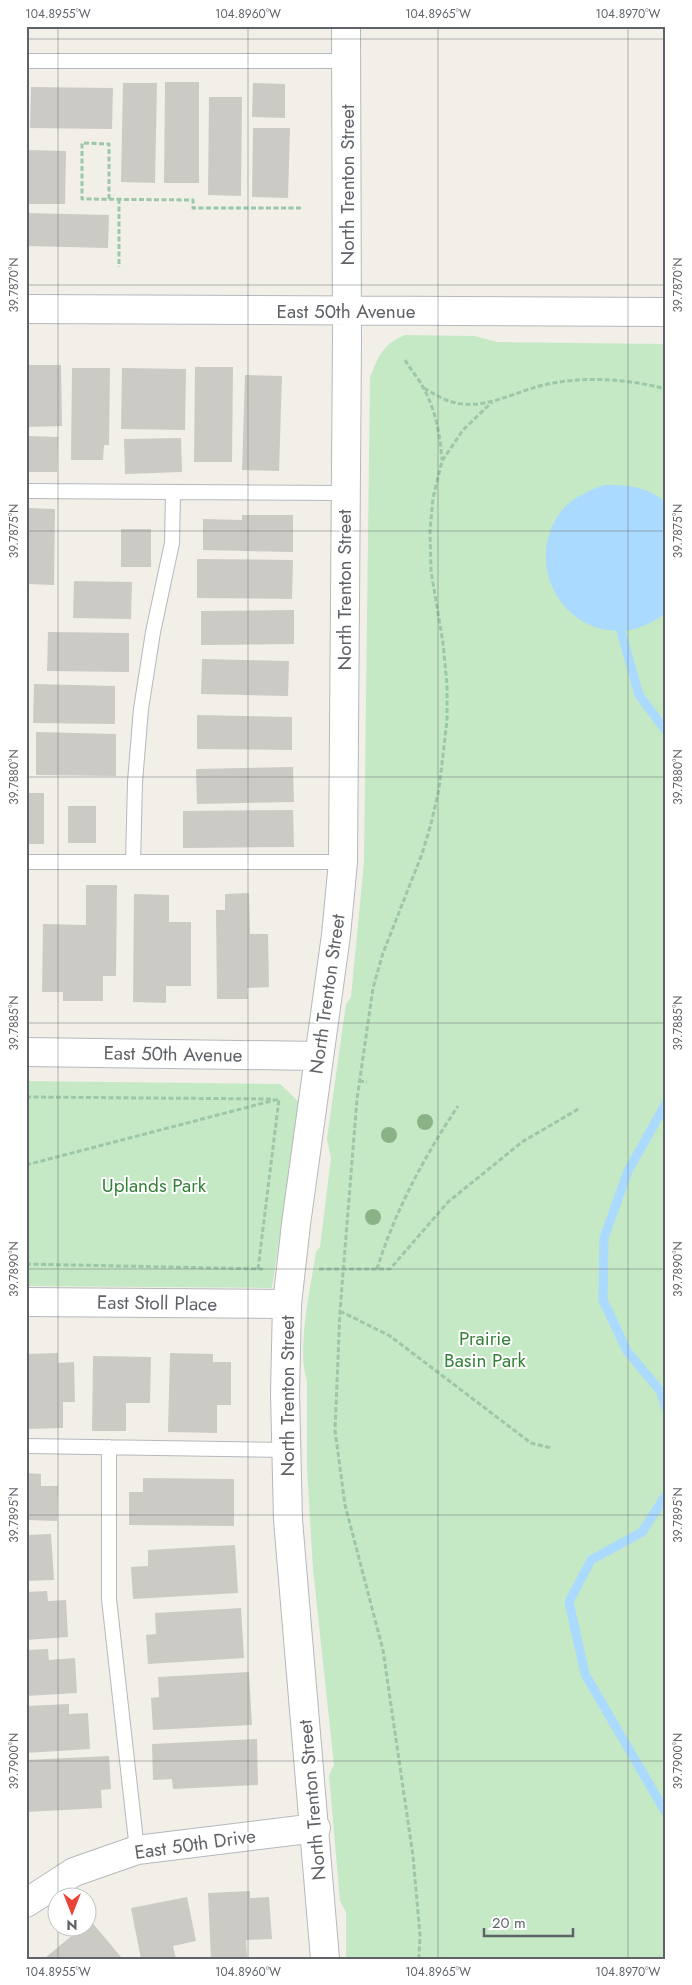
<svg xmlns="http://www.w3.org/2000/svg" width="692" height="1985" font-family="Jost,sans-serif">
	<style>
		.green { fill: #c5e8c5 }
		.water { fill: #aadaff }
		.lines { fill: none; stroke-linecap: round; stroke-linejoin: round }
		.stream { stroke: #aadaff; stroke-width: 9 }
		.building { fill: #cccac5 }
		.lane-casing { stroke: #b5b8bc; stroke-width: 16 }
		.street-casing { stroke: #b5b8bc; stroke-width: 30 }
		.path { stroke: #9cc7a9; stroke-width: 3; stroke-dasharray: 5 2.5; stroke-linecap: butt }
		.lane { stroke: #fff; stroke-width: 14 }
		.street { stroke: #fff; stroke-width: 28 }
		.tree { fill: #89b387 }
		.ticks { fill: none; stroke: #5f6368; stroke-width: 1; stroke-opacity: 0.45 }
		.labels { text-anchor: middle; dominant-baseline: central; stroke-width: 4; stroke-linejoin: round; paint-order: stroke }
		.street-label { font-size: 19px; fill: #5f6368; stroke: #fff }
		.park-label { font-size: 19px; fill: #348238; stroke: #fff }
		.neatline { fill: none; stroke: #5f6368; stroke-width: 2 }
		.ticks-label { font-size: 12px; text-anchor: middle; fill: #5f6368 }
	</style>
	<rect width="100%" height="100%" fill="#f1efe8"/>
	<path class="green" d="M405 335 474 336 497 342 666 344V1959H346V1912L340 1901 329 1775 334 1765 313 1569 307 1469V1381C296 1349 311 1286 316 1252L320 1247 331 1158 327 1139 346 1004 351 997 364 862 370 378C378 357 382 344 405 335Z
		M26 1081 280 1084 299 1102 272 1288 26 1286Z"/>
	<path class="water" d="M604 485C630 485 644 486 666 502V614C652 622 637 631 620 631 557 631 524 559 562 510 573 497 589 491 604 485Z"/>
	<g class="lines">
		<path class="stream" d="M621 631 639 695 666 731
			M666 1103 628 1171 604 1238 603 1300 627 1351 661 1392 666 1409
			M666 1495 642 1532 591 1560 569 1602 585 1674 666 1813"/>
	</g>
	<path class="building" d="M165 82H199V183H164Z
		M123 83H157L155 183 121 182Z
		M253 83 285 84V118L252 117Z
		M31 87 113 88 112 129 30 128Z
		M209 97H242L241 196 208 195Z
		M253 128H290L288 198 252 197Z
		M26 150 66 151 65 204H26Z
		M26 213 109 215 108 248 26 246Z
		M26 365H61L62 426 26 427Z
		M195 367H233L232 462H194Z
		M72 368H110L109 445H104L103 460H71Z
		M122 368 186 369 185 430 121 429Z
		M245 375 282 376 279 471 242 470Z
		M26 436 58 437 57 472H26Z
		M181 438 182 472 125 474 124 439Z
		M26 508 55 509 54 585 26 584Z
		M242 515H293V552L203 550V519L242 520Z
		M121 529H151V567H121Z
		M197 559 293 560 292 599 197 598Z
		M74 581 132 582 131 619 73 618Z
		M294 610V644L201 645V611Z
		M48 632 129 633V672L47 671Z
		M202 659 289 661 288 696 201 694Z
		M34 684 115 686V724L33 723Z
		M197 715 292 717V750L197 749Z
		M36 732 116 734V776L36 775Z
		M293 767 294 802 197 804 196 769Z
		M26 793H44V844H26Z
		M68 806H96V843H68Z
		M293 810 294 847 183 848V811Z
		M86 885H117L116 976H103V1001H63V992H42L43 924 86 925Z
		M249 893 250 934H268L269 987 247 988 248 999H217L216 910H225V894Z
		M134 894 169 895V922H191V986H166V1003L133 1002Z
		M58 1353V1363L74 1362 75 1402H63V1428L26 1429V1354Z
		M170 1353 213 1354V1362H231V1405H217V1433L168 1432Z
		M93 1356 151 1357 150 1403H126V1431H92Z
		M26 1473 41 1474V1486H58L57 1521 26 1520Z
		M143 1478 234 1479V1526L129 1525V1492H143Z
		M51 1534 54 1580 26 1581V1535Z
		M235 1545 238 1593 133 1599 131 1567 148 1566V1550Z
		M47 1591 48 1601 66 1600 68 1637 26 1640V1592Z
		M241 1608 244 1658 148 1664 146 1635 156 1634 155 1613Z
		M48 1649 49 1660 75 1658 77 1693 26 1696V1650Z
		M249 1672 252 1725 153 1730 151 1698 159 1697 158 1677Z
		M69 1704V1714L88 1713 90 1749 26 1753V1706Z
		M257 1739 258 1785 173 1789 172 1779 153 1780 152 1744Z
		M109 1756 111 1789 101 1790 102 1808 26 1812V1760Z
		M250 1891V1898L269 1897 272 1939 246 1940 247 1959H211L208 1893Z
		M187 1897 196 1941 173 1946 176 1959H141L131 1908Z
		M90 1920 121 1957 118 1959H46L45 1958 81 1928H88V1922Z"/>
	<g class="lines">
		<g class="lane-casing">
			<path id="lane" d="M26 61H346
				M26 491 345 493
				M26 862H343
				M133 862 135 782 141 709 153 632 172 543 173 493
				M26 1446 286 1450
				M109 1447V1599L137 1850"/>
		</g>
		<g class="street-casing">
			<path id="street" d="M26 309 666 312
				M26 1052 319 1056
				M26 1302 287 1304
				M26 1903 74 1872 137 1850 316 1828
				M325 1959 288 1520 285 1393 287 1304 296 1224 336 935 343 862 347 340 346 26"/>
		</g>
		<path class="path" d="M109 199V144L82 143V199L193 200V208H303
			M119 199V267
			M405 360C411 370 419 379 424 389 436 411 440 436 442 460
			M424 388C431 392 437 396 444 399 480 415 513 391 548 384 587 376 628 379 666 389
			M359 1081 367 1082
			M26 1097 274 1099
			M26 1165 279 1099
			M26 1264 263 1269
			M258 1269 279 1099
			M319 1269H390L448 1202 522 1142 580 1108
			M377 1269C395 1211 424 1157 458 1106
			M340 1311 390 1336 531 1443 551 1448
			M419 1959 420 1935 413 1856 383 1650 345 1505 335 1430 340 1311 357 1099 373 988 383 953 422 854 431 824 439 789 443 755 447 720V685L443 643 431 571 430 531 433 498 442 461 463 430 492 402"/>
		<use href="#lane" class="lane"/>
		<use href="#street" class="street"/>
	</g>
	<g class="tree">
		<circle cx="425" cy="1122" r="8"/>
		<circle cx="389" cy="1135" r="8"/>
		<circle cx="373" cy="1217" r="8"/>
	</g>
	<path class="ticks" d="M58 26V1898M248 26V1959M438 26V1959M628 26V1959M26 39H666M26 285H666M26 531H666M26 777H666M26 1023H666M26 1269H666M26 1515H666M26 1761H666M58 1928V1959"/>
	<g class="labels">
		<g class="street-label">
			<text transform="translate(347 185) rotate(-90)">North Trenton Street</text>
			<text x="346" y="311">East 50th Avenue</text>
			<text transform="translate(344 590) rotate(-90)">North Trenton Street</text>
			<text transform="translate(327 994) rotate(-82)">North Trenton Street</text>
			<text transform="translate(173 1054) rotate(1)">East 50th Avenue</text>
			<text transform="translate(157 1303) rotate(1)">East Stoll Place</text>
			<text transform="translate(287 1396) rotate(-90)">North Trenton Street</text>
			<text transform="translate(312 1800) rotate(-95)">North Trenton Street</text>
			<text transform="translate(195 1844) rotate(-8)">East 50th Drive</text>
		</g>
		<g class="park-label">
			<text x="154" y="1185">Uplands Park</text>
			<text x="485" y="1338">Prairie<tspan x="485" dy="22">Basin Park</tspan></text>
		</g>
	</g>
	<rect width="692" height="1985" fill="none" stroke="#ffffff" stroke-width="55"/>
	<g transform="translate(72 1912) rotate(180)"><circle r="24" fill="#ffffff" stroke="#bfc1c3"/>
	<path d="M0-4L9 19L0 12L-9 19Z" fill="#ea4335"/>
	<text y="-8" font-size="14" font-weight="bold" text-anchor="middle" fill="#5f6368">N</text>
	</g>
	<path d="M484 1928v8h89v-8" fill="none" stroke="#5f6368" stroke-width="2.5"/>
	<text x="492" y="1928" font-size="15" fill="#5f6368" stroke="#ffffff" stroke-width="4" paint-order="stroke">20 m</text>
	<rect x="28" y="28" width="636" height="1930" class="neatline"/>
	<g class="ticks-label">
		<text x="58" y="18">104.8955°W</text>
		<text x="248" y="18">104.8960°W</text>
		<text x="438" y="18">104.8965°W</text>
		<text x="628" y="18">104.8970°W</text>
		<text transform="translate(678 285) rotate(-90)" y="4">39.7870°N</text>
		<text transform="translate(14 285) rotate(-90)" y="4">39.7870°N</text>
		<text transform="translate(678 531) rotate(-90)" y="4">39.7875°N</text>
		<text transform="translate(14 531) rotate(-90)" y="4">39.7875°N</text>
		<text transform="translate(14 777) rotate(-90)" y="4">39.7880°N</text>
		<text transform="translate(678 777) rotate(-90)" y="4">39.7880°N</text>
		<text transform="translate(14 1023) rotate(-90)" y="4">39.7885°N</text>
		<text transform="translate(678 1023) rotate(-90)" y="4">39.7885°N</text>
		<text transform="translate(14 1269) rotate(-90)" y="4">39.7890°N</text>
		<text transform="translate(678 1269) rotate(-90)" y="4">39.7890°N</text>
		<text transform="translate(678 1515) rotate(-90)" y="4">39.7895°N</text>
		<text transform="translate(14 1515) rotate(-90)" y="4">39.7895°N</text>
		<text transform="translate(678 1761) rotate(-90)" y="4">39.7900°N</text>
		<text transform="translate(14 1761) rotate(-90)" y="4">39.7900°N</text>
		<text x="58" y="1976">104.8955°W</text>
		<text x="248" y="1976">104.8960°W</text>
		<text x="438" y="1976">104.8965°W</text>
		<text x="628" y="1976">104.8970°W</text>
	</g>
</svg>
